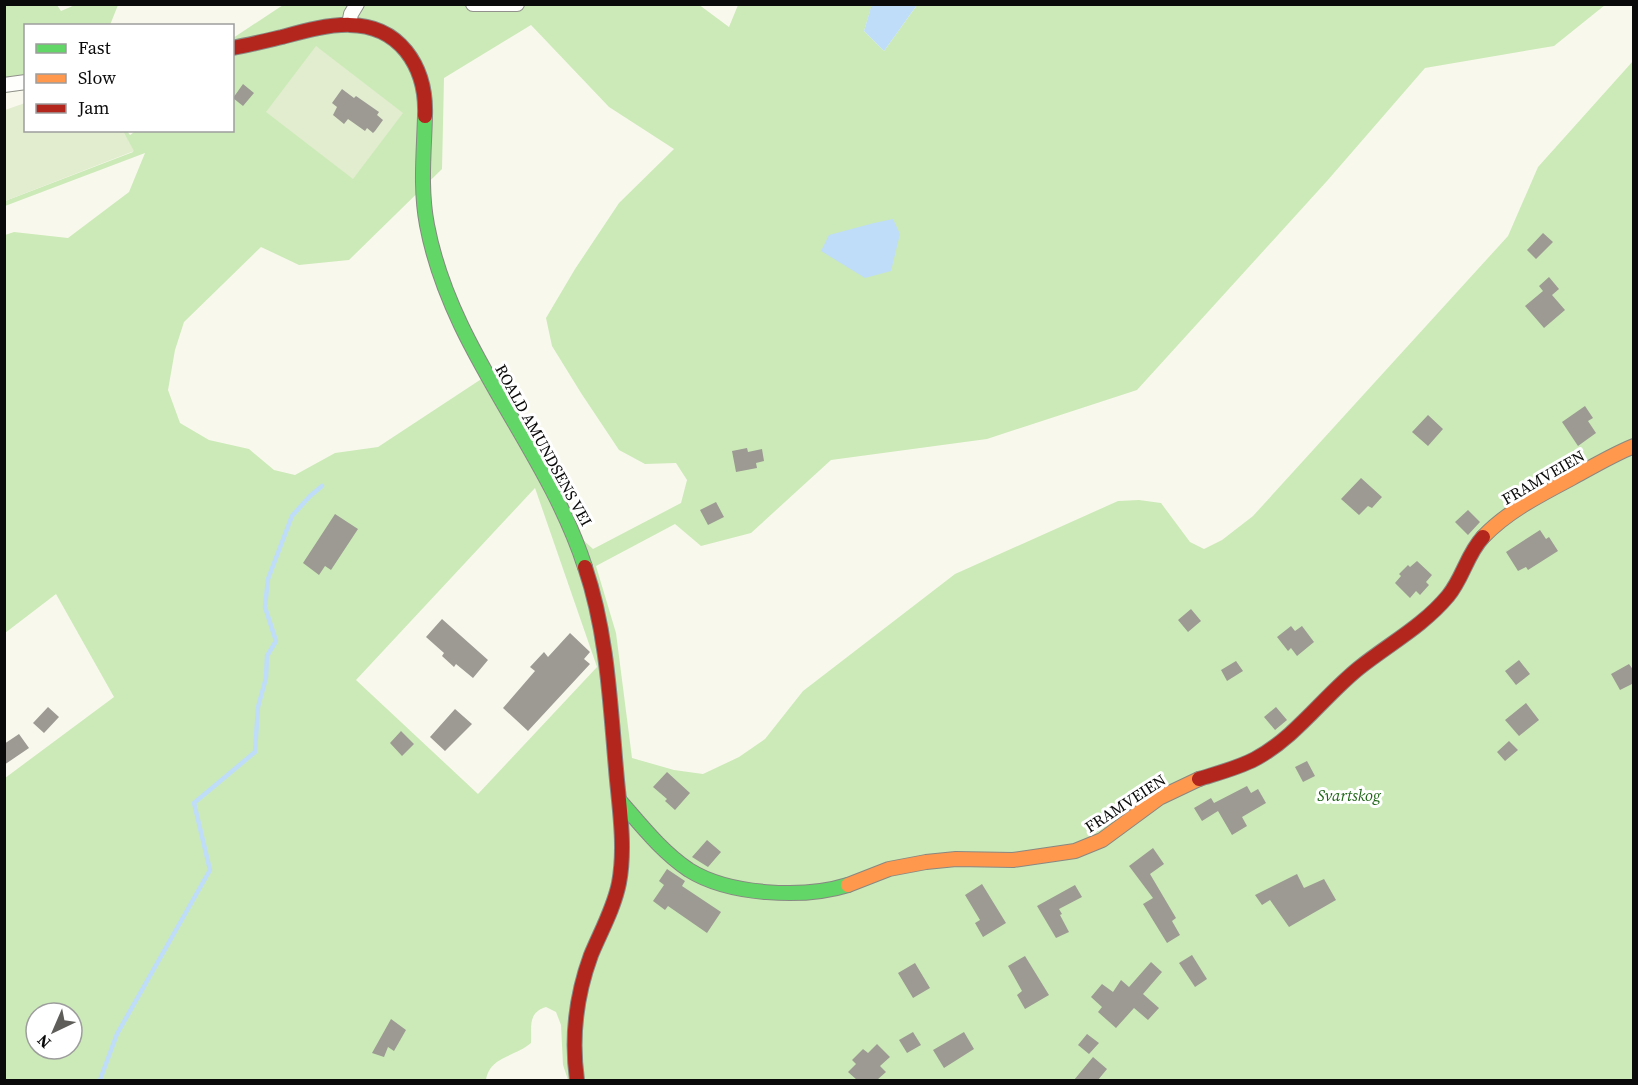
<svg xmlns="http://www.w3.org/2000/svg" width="1638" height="1085" font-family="'Source Serif 4',serif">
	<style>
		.forest { fill: #cceab8; fill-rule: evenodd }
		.cemetery { fill: #e2eccf }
		.water { fill: #bfddf8 }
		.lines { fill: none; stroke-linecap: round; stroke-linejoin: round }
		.stream { stroke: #bfddf8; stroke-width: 4.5 }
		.building { fill: #9c9a93 }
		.street-casing { stroke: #92918c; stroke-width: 16 }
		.fast-casing { stroke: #888883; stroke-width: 16 }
		.slow-casing { stroke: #888883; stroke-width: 16 }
		.jam-casing { stroke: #888883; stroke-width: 16 }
		.street { stroke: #fefefc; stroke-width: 14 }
		.fast { stroke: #63d668; stroke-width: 14 }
		.slow { stroke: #ff974d; stroke-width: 14 }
		.jam { stroke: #b3261e; stroke-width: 14 }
		.labels { text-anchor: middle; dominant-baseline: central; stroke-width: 6; stroke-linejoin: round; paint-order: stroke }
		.street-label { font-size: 16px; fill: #0a0a0a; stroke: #fff }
		.park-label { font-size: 16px; font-style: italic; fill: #1e6616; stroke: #fff }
	</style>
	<rect width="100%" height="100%" fill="#f9f8ed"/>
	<path class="forest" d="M698 4 729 27 738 5H872L864 31 884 51 917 5H1605L1554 46 1425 68 1327 181 1137 390 987 439 831 460 751 533 701 546 675 524 596 566 616 633 632 758 674 770 703 774 739 757 765 739 803 691 955 574 1118 501 1139 500 1161 503 1190 542 1204 549 1222 540 1253 516 1508 236 1538 167 1633 61V1080H568L563 1065 561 1025 556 1012 546 1007C527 1013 532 1027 531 1043 515 1057 490 1056 486 1080H5V778L114 697 56 594 5 633V235L14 232 68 238 129 192 145 153 5 206V201L133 152 123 131H127L130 135 137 130H232L233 38 283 5ZM531 25 609 107 674 149 619 203 575 269 546 318 552 346 581 393 619 450 645 464 676 463 687 480 681 503 593 549 581 538 492 372 378 447 335 453 295 475 274 470 249 449 209 440 180 423 168 390 175 350 184 322 261 247 299 265 349 260 442 169 444 78ZM535 488 597 667 478 794 356 680ZM36 1013H72V1049H36Z
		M4 5H57L61 11 75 5H118L110 25 26 26 25 90 5 93Z"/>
	<path class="cemetery" d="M316 46 403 113 353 179 266 112Z
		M25 103 26 130 123 131 134 151 5 201V110Z"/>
	<path class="water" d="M872 4 917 5 884 51 864 31Z
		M893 219 900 234 891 271 865 278 821 251 829 235 874 223Z"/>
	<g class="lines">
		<path class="stream" d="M100 1080 117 1034 210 870 194 803 255 752 258 707 266 678 267 656 276 641 265 607 268 579 292 516 310 496 322 486"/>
	</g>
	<path class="building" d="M243 84 254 93 243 106 233 98Z
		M342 89 354 98 356 96 379 112 377 115 383 120 375 131 373 133 367 128 365 131 348 119 344 124 333 115 337 107 332 103Z
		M1543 233 1553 242 1536 259 1527 250Z
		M1549 277 1559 289 1552 295 1565 310 1544 328 1525 306 1543 291 1539 286Z
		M1585 406 1593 418 1588 421 1596 433 1578 446 1562 422Z
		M1428 415 1443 429 1428 446 1412 432Z
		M747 448 748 452 762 449 764 461 756 463 757 468 736 472 732 451Z
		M1361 478 1382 497 1372 508 1368 506 1359 515 1341 499Z
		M716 502 724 517 708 525 700 510Z
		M1468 510 1480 522 1468 535 1455 522Z
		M335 514 358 529 331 570 325 566 319 575 303 563Z
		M1540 530 1546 539 1549 537 1558 551 1528 570 1526 567 1518 571 1506 552Z
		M1417 561 1432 575 1426 582 1429 585 1420 595 1416 591 1410 598 1395 583 1401 576 1399 574 1408 565 1410 567Z
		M1191 609 1201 621 1188 632 1178 620Z
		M442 619 488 660 473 678 456 664 454 667 442 656 444 653 426 637Z
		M1291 626 1295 631 1302 626 1314 642 1297 656 1291 648 1288 651 1277 637Z
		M570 633 590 652 584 659 590 664 528 731 503 708 535 671 530 667 544 652 548 657Z
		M1519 660 1530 674 1516 685 1505 671Z
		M1236 661 1243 671 1227 681 1221 670Z
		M1629 664 1634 671V683L1620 690 1611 674Z
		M1526 703 1539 720 1519 736 1505 720Z
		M48 707 59 717 44 733 33 723Z
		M1276 707 1287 720 1275 730 1264 717Z
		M455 709 472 724 445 751 430 737Z
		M401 731 414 744 402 756 390 743Z
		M19 734 29 748 4 765V744Z
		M1509 741 1518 750 1505 761 1497 752Z
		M1307 761 1315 776 1303 782 1295 767Z
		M667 772 690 793 675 810 665 801 667 799 653 787Z
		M1247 786 1251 793 1258 789 1266 803 1242 817 1247 826 1232 835 1218 811 1202 821 1194 808 1211 798 1214 803Z
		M707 840 721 852 708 867 692 857Z
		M1153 848 1164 864 1150 874 1176 918 1172 921 1180 935 1167 943 1143 904 1153 898 1129 866Z
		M667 869 685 881 682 886 721 912 707 933 668 906 665 910 653 901 664 885 659 881Z
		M1297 874 1304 888 1324 879 1336 900 1289 927 1270 900 1262 905 1255 895Z
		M982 884 1006 923 983 937 975 923 980 920 965 895Z
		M1075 885 1082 897 1059 909 1062 914 1060 915 1069 932 1056 938 1037 906Z
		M1192 955 1207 979 1195 987 1179 963Z
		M1025 956 1049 995 1025 1009 1017 995 1022 991 1008 966Z
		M1151 962 1162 972 1143 994 1159 1008 1148 1020 1134 1008 1116 1028 1098 1012 1102 1007 1091 997 1102 984 1113 992 1121 980 1129 987Z
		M915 963 930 988 913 998 898 973Z
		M391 1019 406 1030 394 1051 388 1047 384 1057 372 1053Z
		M913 1032 921 1045 907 1053 899 1040Z
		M964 1032 974 1049 944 1068 933 1050Z
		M1087 1034 1099 1043 1089 1054 1078 1045Z
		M877 1044 890 1057 880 1066 886 1072 877 1080H857L848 1072 856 1064 852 1060 863 1049 868 1053Z
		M1093 1057 1107 1069 1098 1080H1074Z"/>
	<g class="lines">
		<g class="street-casing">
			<path id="street" d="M473 4H517
				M349 24 351 14 357 4
				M4 85 26 82"/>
		</g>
		<g class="fast-casing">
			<path id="fast" d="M425 116C424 153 420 188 427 225 451 352 546 446 585 567
				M620 801C641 825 662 852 689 870 729 895 803 899 848 885"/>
		</g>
		<g class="slow-casing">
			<path id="slow" d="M1483 537C1508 511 1540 495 1572 478 1592 467 1612 455 1634 446
				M848 885 889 869 926 862 956 859 1013 860 1075 851 1102 840 1159 798 1199 779"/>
		</g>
		<g class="jam-casing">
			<path id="jam" d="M232 48C249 45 265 41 282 37 323 26 374 11 406 51 421 70 426 92 425 116
				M1199 779C1218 773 1238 768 1255 759 1296 737 1323 697 1359 668 1389 644 1423 626 1448 596 1463 578 1467 554 1483 537
				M577 1080C571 1037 576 996 591 955 601 931 614 908 619 883 626 846 619 806 616 769 610 701 607 632 585 567"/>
		</g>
		<use href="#street" class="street"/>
		<use href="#fast" class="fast"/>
		<use href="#slow" class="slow"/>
		<use href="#jam" class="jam"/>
	</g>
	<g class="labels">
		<g class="street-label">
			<text transform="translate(544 445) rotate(61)">ROALD AMUNDSENS VEI</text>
			<text transform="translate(1543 477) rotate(-30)">FRAMVEIEN</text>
			<text transform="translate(1125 803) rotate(-33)">FRAMVEIEN</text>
		</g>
		<g class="park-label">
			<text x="1349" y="795">Svartskog</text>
		</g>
	</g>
	<rect width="1638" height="1085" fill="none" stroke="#0a0a0a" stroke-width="12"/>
	<rect x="24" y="24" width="210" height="108" fill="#ffffff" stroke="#9d9d9d" stroke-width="1.5"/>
	<rect x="36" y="44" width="30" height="9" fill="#63d668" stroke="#9d9d9d" stroke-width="1.5"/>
	<text x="78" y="54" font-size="18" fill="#0a0a0a">Fast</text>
	<rect x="36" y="74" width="30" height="9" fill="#ff974d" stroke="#9d9d9d" stroke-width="1.5"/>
	<text x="78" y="84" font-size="18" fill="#0a0a0a">Slow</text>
	<rect x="36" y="104" width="30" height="9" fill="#b3261e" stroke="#9d9d9d" stroke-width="1.5"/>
	<text x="78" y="114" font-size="18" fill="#0a0a0a">Jam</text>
	<g transform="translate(54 1031) rotate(224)"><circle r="28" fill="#ffffff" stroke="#9d9d9d" stroke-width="1.5"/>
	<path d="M0-4.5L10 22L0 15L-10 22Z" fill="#5e5d59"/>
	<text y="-9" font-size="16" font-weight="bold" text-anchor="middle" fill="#0a0a0a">N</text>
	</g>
</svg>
